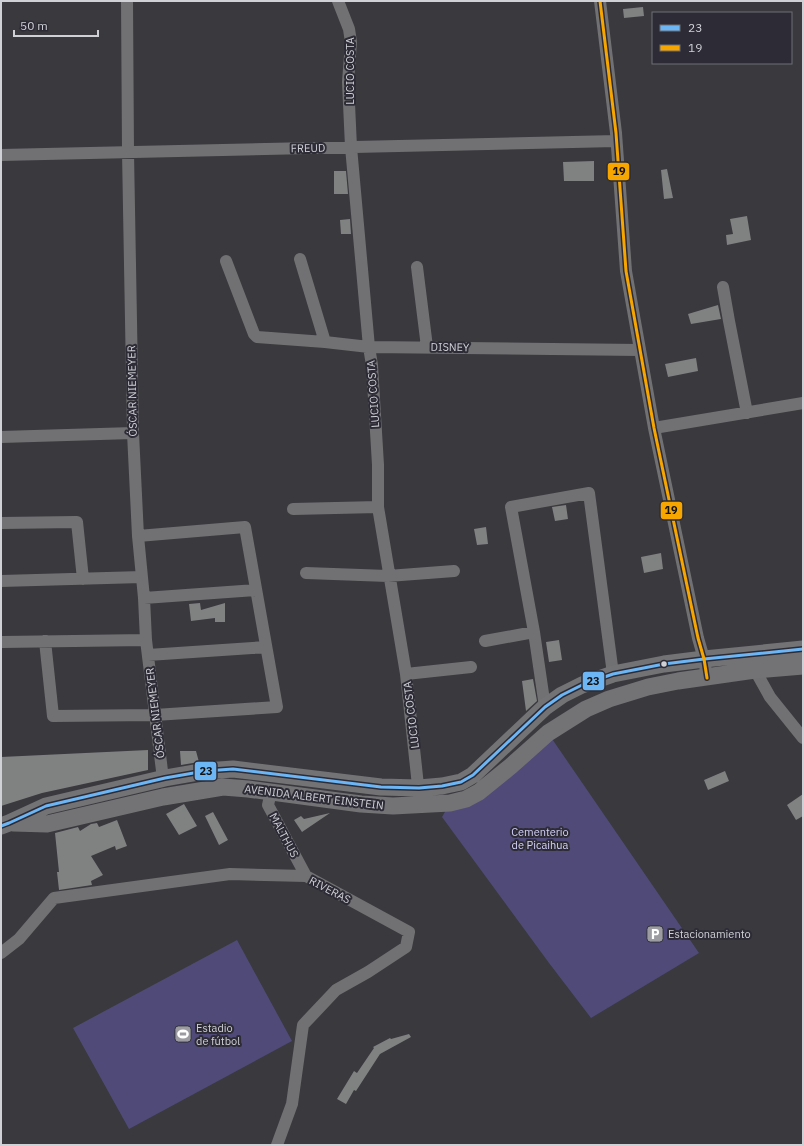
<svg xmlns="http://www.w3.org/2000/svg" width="804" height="1146" font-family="'IBM Plex Sans',sans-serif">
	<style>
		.green { fill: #4f4a77 }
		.building { fill: #808181 }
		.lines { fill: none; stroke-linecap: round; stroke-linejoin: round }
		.street { stroke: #717173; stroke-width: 12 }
		.secondary { stroke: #737376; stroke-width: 17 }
		.bus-1-casing { stroke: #2d2c36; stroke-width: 6 }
		.bus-2-casing { stroke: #2d2c36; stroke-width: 6 }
		.bus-1 { stroke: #6db6f5; stroke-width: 3 }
		.bus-2 { stroke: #f7a600; stroke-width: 3 }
		.bus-dot { fill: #d0d0d7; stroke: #2d2c36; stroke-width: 1.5 }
		.labels { text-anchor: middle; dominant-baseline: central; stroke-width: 4; stroke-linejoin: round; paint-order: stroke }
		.street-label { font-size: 11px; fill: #d0d0d7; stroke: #2d2c36 }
		.park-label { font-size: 11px; fill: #d4d1fa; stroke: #2d2c36 }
		.poi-label { font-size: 11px; fill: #d0d0d7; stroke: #2d2c36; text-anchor: start }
		.line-badge { stroke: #2d2c36; stroke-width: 1.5 }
		.pale-badge-label { font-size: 11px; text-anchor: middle; font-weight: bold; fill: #111 }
	</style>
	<rect width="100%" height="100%" fill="#39393e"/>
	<path class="green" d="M548 733 699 953 591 1018 549 963 442 817 450 803Z
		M237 940 292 1041 129 1129 73 1028Z"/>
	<path class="building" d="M643 7 644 16 624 18 623 9Z
		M594 161V181H564L563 162Z
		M667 169 673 198 664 199 661 170Z
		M334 171H346L348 194H334Z
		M747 216 751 240 727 245 726 235 733 234 730 219Z
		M350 219 351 234H341L340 220Z
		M718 305 721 319 691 324 688 314Z
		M696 358 698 371 668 377 665 364Z
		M566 505 568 519 555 521 552 507Z
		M486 527 488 544 477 545 474 529Z
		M661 553 663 569 644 573 641 557Z
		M200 603 201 610 225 603V622H215V618L191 621 189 604Z
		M559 640 562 660 549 662 546 642Z
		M533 679 537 701 526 711 522 681Z
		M148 750V770L42 793 1 806V757Z
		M180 751H196L199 762 181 765Z
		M725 771 729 781 708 790 704 780Z
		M803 794V816L796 820 787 805Z
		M184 804 197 826 179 835 166 814Z
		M213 812 228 840 219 845 205 816Z
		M330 813 302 832 294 820 301 816 304 819Z
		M117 820 127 846 116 850 115 846 91 856 103 875 91 881 92 885 59 890 57 872H59L55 833 78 827 80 831 91 824 97 823 99 827Z
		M409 1034 411 1037 380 1054 356 1091 354 1090 346 1104 337 1099 354 1071 357 1073 374 1048 373 1047 390 1038 391 1039Z"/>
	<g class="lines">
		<path class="street" d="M127 1 128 152 133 433 138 536 144 598 146 640 163 779
			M338 1 349 29 351 42 348 82 351 147 369 347 372 365 378 465V507L406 674 419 795
			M600 1 616 133 626 271 654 428 698 638 704 659 707 678
			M1 155 616 141
			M300 259 325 342
			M226 261 254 334 257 337 325 342 369 347 640 350
			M417 267 427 347
			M723 287 729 321 747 413
			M654 428 803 403
			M1 437 133 433
			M293 509 378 507
			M1 523 77 522 83 579
			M306 573 388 576 454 571
			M1 581 142 577
			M144 598 256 590
			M45 641 53 716 155 715 277 707 245 527 138 536
			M485 641 534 632
			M2 642 146 640
			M148 655 266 647
			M755 670 770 697 803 738
			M406 674 471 667
			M545 707 534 632 511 507 589 493 613 674
			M271 792 268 805 306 876
			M1 953 19 939 54 898 230 874 306 876 409 932 406 947 368 972 336 990 303 1025 292 1104 277 1145"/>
		<path class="secondary" d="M13 823 47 824 163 797 223 787 248 789 361 804 393 806 450 803 466 799 479 792 511 766 548 733 586 709 609 699 648 687 678 681 755 670 803 666
			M1 826 9 823 46 806 165 778 205 771 233 769 381 787 419 788 442 786 461 782 473 775 545 707 562 695 582 685 613 674 664 664 704 659 803 649"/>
		<g class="bus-1-casing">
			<path id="bus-1" d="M1 826 9 823 46 806 165 778 205 771 233 769 381 787 419 788 442 786 461 782 473 775 545 707 562 695 582 685 613 674 664 664 704 659 803 649"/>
		</g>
		<g class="bus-2-casing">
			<path id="bus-2" d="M600 1 616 133 626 271 654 428 698 638 704 659 707 678"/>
		</g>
		<use href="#bus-1" class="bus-1"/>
		<use href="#bus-2" class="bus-2"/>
	</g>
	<defs>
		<g id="parking-square" transform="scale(0.9)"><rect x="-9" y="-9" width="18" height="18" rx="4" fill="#9b9ba1" stroke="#2d2c36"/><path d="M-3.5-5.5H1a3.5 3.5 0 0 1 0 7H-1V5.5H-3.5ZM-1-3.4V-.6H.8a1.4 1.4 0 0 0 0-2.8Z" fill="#fff"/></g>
		<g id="stadium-square" transform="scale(0.9)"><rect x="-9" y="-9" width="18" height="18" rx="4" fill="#9b9ba1" stroke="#2d2c36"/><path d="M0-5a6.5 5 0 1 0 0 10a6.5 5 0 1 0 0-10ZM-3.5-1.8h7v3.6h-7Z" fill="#fff"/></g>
	</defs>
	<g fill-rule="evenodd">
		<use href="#parking-square" x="655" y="934"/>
		<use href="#stadium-square" x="183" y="1034"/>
	</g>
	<circle class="bus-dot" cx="664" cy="664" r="3.5"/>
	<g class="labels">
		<g class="street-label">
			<text transform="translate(350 71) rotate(-90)">LUCIO COSTA</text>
			<text transform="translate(308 148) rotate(-1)">FREUD</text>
			<text transform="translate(450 347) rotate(1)">DISNEY</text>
			<text transform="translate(132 391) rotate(-91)">ÓSCAR NIEMEYER</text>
			<text transform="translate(373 394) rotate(-94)">LUCIO COSTA</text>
			<text transform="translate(155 713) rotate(-97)">ÓSCAR NIEMEYER</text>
			<text transform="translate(411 715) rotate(-97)">LUCIO COSTA</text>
			<text transform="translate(314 797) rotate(7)">AVENIDA ALBERT EINSTEIN</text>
			<text transform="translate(284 835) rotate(62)">MALTHUS</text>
			<text transform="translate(330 890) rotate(28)">RIVERAS</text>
		</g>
		<g class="park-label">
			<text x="540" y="832">Cementerio<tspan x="540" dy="13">de Picaihua</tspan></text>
		</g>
		<g class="poi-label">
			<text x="668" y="934">Estacionamiento</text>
			<text x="196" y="1028">Estadio<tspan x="196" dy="13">de fútbol</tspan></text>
		</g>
	</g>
	<g class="line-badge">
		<rect x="607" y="162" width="23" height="19" rx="4" fill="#f7a600"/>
		<rect x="660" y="501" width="23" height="19" rx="4" fill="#f7a600"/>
		<rect x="582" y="671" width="23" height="20" rx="4" fill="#6db6f5"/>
		<rect x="194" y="761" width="23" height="20" rx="4" fill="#6db6f5"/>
	</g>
	<g class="pale-badge-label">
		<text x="619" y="175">19</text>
		<text x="671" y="514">19</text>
		<text x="593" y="685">23</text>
		<text x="206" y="775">23</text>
	</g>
	<rect width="804" height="1146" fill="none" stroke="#d0d0d7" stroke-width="4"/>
	<rect x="652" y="12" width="140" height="52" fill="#2d2c36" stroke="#6e6e76"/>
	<rect x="660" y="25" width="20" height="6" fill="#6db6f5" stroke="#6e6e76"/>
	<text x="688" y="32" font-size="12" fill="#d0d0d7">23</text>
	<rect x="660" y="45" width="20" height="6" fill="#f7a600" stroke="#6e6e76"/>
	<text x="688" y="52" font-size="12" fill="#d0d0d7">19</text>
	<path d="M14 30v6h84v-6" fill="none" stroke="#d0d0d7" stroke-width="2"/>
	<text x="20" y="30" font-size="12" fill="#d0d0d7" stroke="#2d2c36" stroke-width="3" paint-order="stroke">50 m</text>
</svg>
